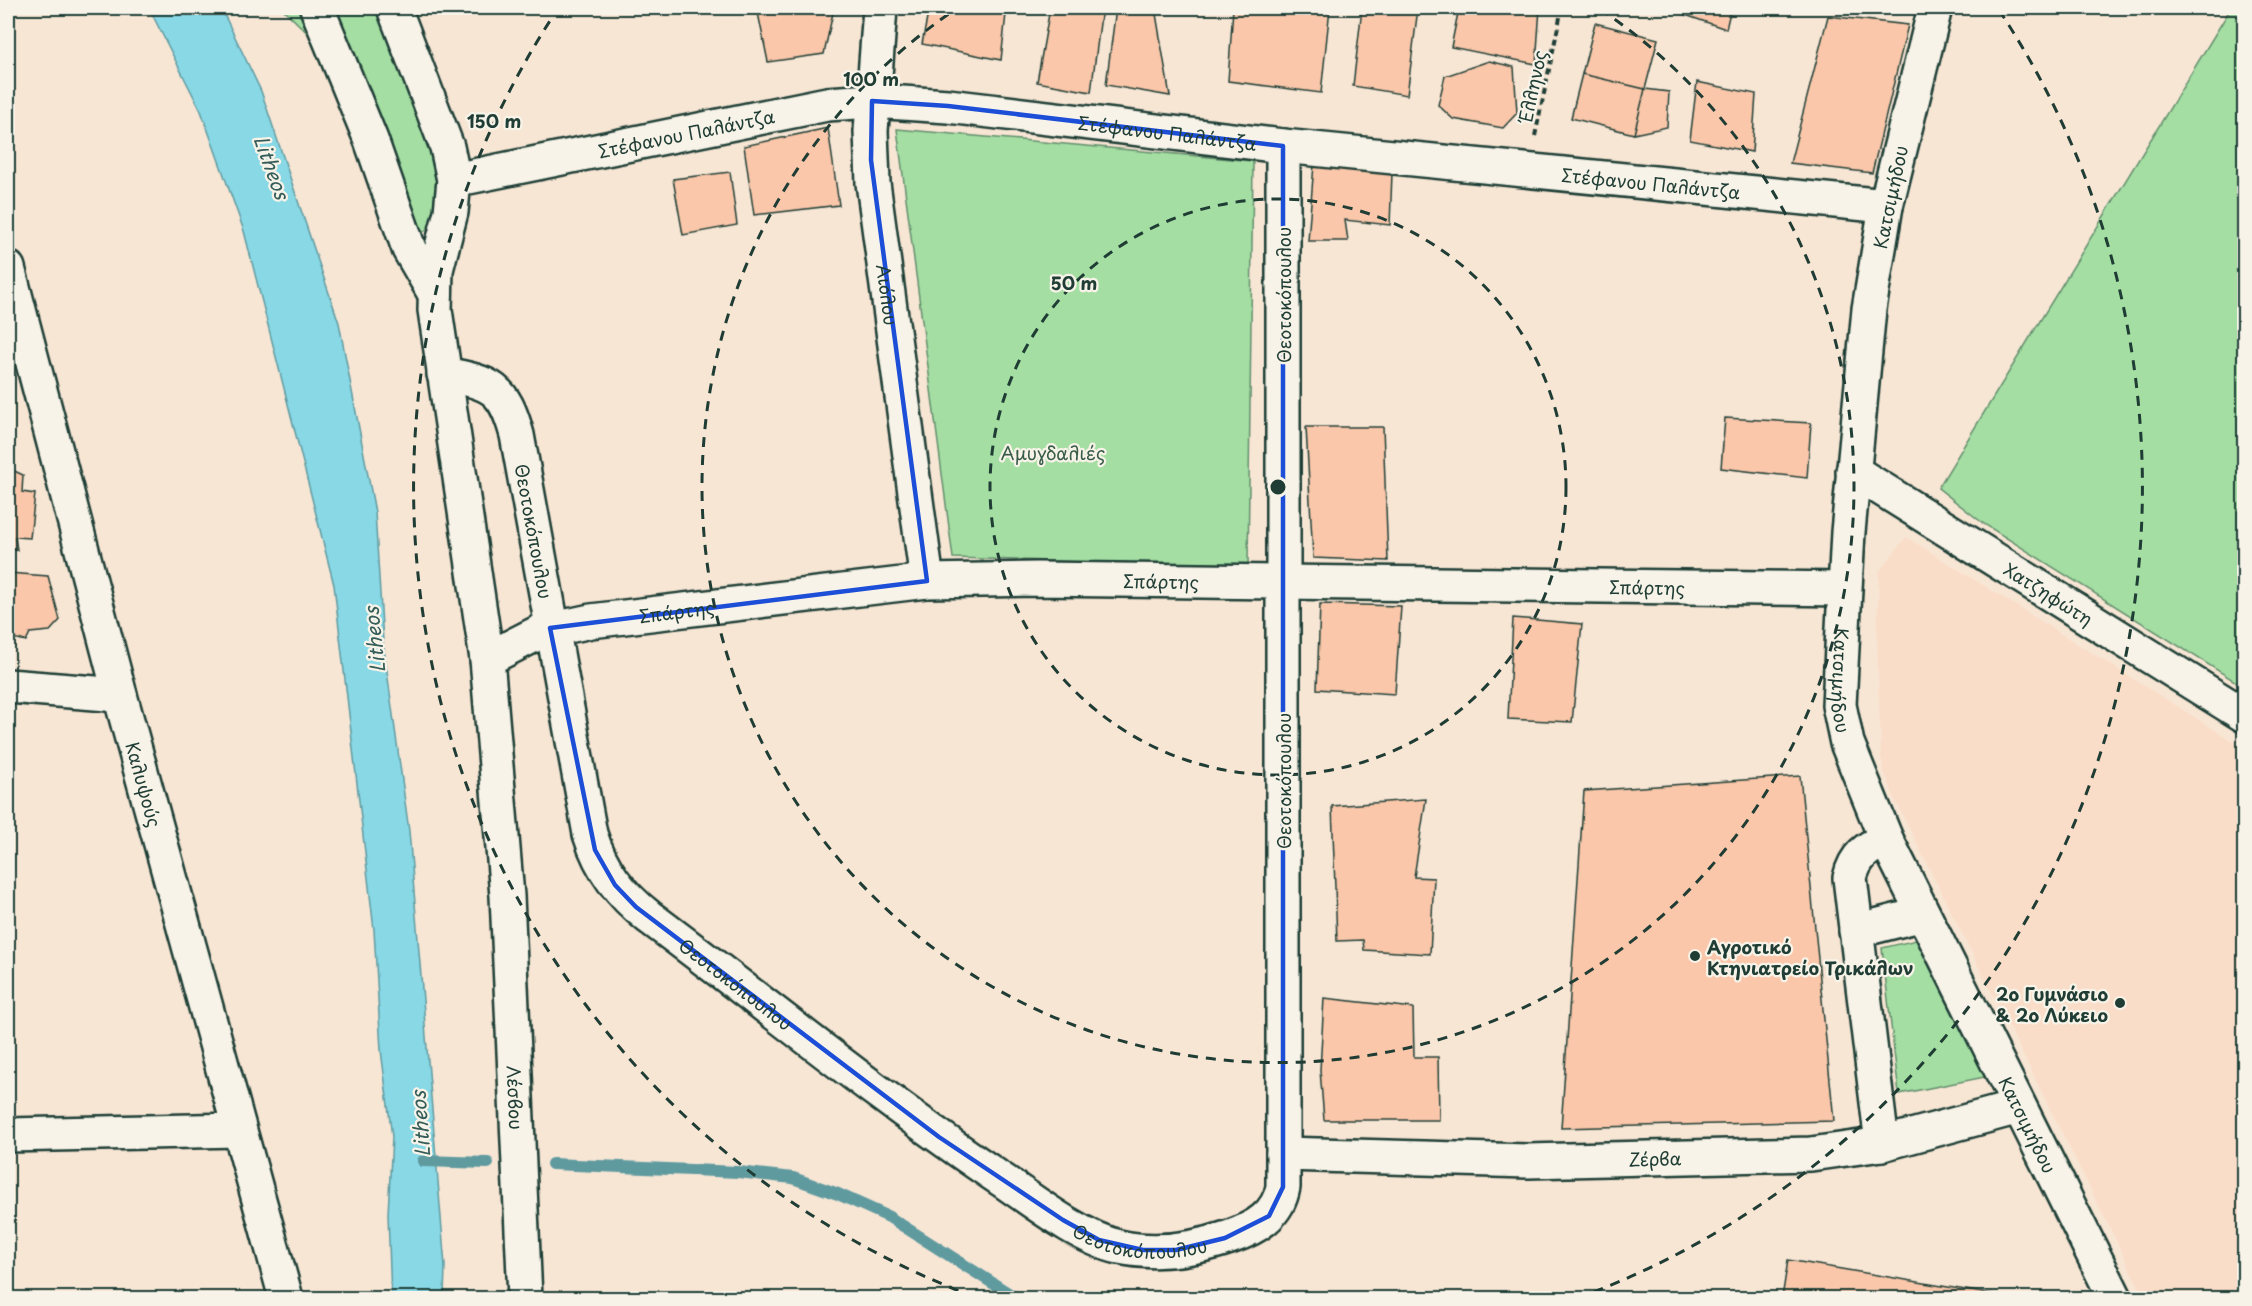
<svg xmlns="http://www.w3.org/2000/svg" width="2252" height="1306" font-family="'Playpen Sans',sans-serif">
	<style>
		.built { fill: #f9ddc8 }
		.green { fill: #a4dea3; stroke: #628e6c; stroke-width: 1.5 }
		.water { fill: #89d8e6; stroke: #5f9a9f; stroke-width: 1.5 }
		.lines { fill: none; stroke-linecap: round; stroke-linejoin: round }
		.stream { stroke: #5f9a9f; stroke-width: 12 }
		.building { fill: #fac7aa; stroke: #1f3d34; stroke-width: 1.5 }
		.street-casing { stroke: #1f3d34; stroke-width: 38 }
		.path { stroke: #1f3d34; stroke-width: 4; stroke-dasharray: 6 4.5; stroke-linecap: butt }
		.street { stroke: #f7f3e8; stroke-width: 33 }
		.marked { fill: none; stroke: #1d4ed8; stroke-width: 4.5; stroke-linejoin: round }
		.ring { fill: none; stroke: #1f3d34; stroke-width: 3; stroke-dasharray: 10 8 }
		.poi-dot { fill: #1f3d34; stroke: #f7f3e8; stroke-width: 2 }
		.labels { text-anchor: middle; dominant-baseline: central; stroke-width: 4.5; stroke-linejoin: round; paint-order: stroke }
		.street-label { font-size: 18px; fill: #1f3d34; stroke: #f7f3e8 }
		.park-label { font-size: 18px; fill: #3a5d4a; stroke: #f7f3e8 }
		.poi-label { font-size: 18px; font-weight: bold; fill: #1f3d34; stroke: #f7f3e8; text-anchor: start }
		.water-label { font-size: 20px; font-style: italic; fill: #345c58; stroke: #f7f3e8 }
		.centre { fill: #1f3d34; stroke: #f7f3e8; stroke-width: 3 }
		.ring-label { font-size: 18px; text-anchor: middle; font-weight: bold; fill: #1f3d34; stroke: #f7f3e8; stroke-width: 4.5; stroke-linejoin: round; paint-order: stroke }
	</style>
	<rect width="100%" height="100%" fill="#f8e6d5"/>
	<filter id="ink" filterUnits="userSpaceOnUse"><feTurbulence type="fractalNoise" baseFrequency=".0167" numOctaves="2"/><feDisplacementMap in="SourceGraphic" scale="12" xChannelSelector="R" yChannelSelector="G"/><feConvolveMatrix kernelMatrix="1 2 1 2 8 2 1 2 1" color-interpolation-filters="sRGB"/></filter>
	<g filter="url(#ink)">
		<path class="built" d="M1906 537 2244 748V1298H2145L1897 804 1884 772 1881 756 1877 641 1879 572Z"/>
		<path class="green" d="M282 8H386L407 56 441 191 430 227 422 233 404 218 360 85Z
			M2231 8H2244V687L1984 524 1938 488Z
			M897 129 1253 161 1248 567 953 558Z
			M1916 940 1985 1077 1899 1094 1882 948Z"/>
		<path class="water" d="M149 8H221L261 91 339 323 375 512 383 642 409 831 445 1266 444 1298H391L388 1214 392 1137 381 1050 374 930 334 585 244 231 201 111Z"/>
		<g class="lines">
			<path class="stream" d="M423 1161 488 1163
				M552 1164 738 1172 793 1178 838 1194 889 1217 1016 1298"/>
		</g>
		<path class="building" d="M757 8H834L824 54 768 62Z
			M929 8H960L1006 14 1001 60 922 44Z
			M1050 8H1102L1091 92 1037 82Z
			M1116 8H1155L1170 96 1106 85Z
			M1233 8H1330L1321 93 1228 81Z
			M1362 8H1418L1407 95 1353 86Z
			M1459 8H1540L1536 64 1451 47Z
			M1665 8H1731L1726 29Z
			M1828 16 1908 25 1872 173 1790 163Z
			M1595 23 1658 39 1645 89 1582 74Z
			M1489 61 1514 67 1517 113 1503 128 1453 119 1438 105 1445 76Z
			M1582 74 1645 89 1634 134 1571 118Z
			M1697 82 1756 94 1752 152 1690 140Z
			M1645 89 1669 92 1667 127 1634 134Z
			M828 128 839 205 754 215 744 146Z
			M1314 164 1392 173 1390 225 1345 220 1348 241H1308Z
			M730 172 737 225 683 235 673 179Z
			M1725 418 1811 423 1807 478 1721 468Z
			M1306 427H1383L1388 561 1313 558Z
			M8 468 23 475 22 492 35 494 30 538 15 537 17 550 8 549Z
			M8 573 48 576 60 620 50 631 30 633 26 641 8 637Z
			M1320 604 1401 606 1395 694 1317 689Z
			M1513 618 1582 624 1572 722 1508 719Z
			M1800 776 1834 1121 1561 1128 1584 791Z
			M1426 799 1414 877 1434 878 1430 954 1364 950 1363 940 1337 941 1332 806Z
			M1324 998 1413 1008 1414 1057H1438L1439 1120H1324L1320 1070Z
			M1788 1260 2013 1298H1782Z"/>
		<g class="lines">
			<g class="street-casing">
				<g id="street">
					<path d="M317 8 371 140 409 249 435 294"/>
					<path id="s1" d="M394 8 447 147 454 180 451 212 436 270 435 310 487 659 507 896 525 1298"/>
					<path id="s2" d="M880 8 871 131 873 183 927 581"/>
					<path id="s3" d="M1935 8 1886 206 1869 309 1848 532 1839 705 1847 743 1886 839 2115 1298"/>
					<path id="s4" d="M454 180 827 104 872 101 948 106 1283 146 1886 206"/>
					<path id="s5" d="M8 268 120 695 286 1298"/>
					<path id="s6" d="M444 374C492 383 504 387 517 435L590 834C601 869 620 894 649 917 767 1005 882 1100 1005 1182 1037 1204 1081 1238 1119 1247 1156 1255 1195 1249 1230 1237 1256 1228 1278 1215 1283 1187V146"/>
					<path id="s7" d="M1853 471 2244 715"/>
					<path id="s8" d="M487 659 540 632 591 621 927 581 1037 579 1844 589"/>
					<path d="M8 686 120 695"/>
					<path d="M1856 931 1923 914"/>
					<path d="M8 1135 239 1130"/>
					<path d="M1882 1144 1850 878C1855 856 1867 848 1886 839"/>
					<path id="s9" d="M1283 1154 1528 1161 1811 1154 1882 1144 2019 1107"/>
				</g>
			</g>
			<path class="path" d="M1535 136 1562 8"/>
			<use href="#street" class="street"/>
		</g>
	</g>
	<path class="marked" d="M872 101 948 106 1283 146V1187L1269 1216 1225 1238 1176 1250H1143L1099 1240 1063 1220 939 1137 636 907 615 885 595 850 550 628 927 581 871 160Z"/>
	<g class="ring">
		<circle cx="1278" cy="487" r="288"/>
		<path d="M1600 9A576 576 0 1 1 956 9"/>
		<path d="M975 1297A865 865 0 0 1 557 10M1999 10A865 865 0 0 1 1581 1297"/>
	</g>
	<g class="poi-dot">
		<circle cx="1695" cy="956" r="6"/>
		<circle cx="2120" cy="1003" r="6"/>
	</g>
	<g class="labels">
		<g class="street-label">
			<text transform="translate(1532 86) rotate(-78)">Έλληνος</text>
			<text stroke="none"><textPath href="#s4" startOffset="723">Στέφανου Παλάντζα</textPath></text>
			<text stroke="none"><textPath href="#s4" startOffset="237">Στέφανου Παλάντζα</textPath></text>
			<text stroke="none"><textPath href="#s4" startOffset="1209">Στέφανου Παλάντζα</textPath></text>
			<text transform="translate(1890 197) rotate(-78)">Κατσιμήδου</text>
			<text stroke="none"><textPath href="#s2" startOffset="288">Αιόλου</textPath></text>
			<text transform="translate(1283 295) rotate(-90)">Θεοτοκόπουλου</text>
			<text stroke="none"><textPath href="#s6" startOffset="202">Θεοτοκόπουλου</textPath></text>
			<text stroke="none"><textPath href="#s8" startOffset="684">Σπάρτης</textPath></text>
			<text stroke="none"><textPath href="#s8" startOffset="1170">Σπάρτης</textPath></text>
			<text stroke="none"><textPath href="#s7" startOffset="231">Χατζηφώτη</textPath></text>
			<text stroke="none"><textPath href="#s8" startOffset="198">Σπάρτης</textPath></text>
			<text stroke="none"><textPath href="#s3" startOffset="681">Κατσιμήδου</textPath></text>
			<text transform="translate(1283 781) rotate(-90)">Θεοτοκόπουλου</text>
			<text stroke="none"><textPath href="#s5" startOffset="534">Καλυψούς</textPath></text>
			<text stroke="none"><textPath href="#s6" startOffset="723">Θεοτοκόπουλου</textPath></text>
			<text stroke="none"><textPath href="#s1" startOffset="1107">Λέσβου</textPath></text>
			<text stroke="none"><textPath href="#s3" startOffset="1167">Κατσιμήδου</textPath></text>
			<text stroke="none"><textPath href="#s9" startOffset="372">Ζέρβα</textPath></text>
			<text stroke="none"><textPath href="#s6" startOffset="1209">Θεοτοκόπουλου</textPath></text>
		</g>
		<g class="park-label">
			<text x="1053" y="452">Αμυγδαλιές</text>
		</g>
		<g class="poi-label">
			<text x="1707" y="946">Αγροτικό<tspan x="1707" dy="21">Κτηνιατρείο Τρικάλων</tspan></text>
			<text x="2108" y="993" text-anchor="end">2ο Γυμνάσιο<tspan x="2108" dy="21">&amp; 2ο Λύκειο</tspan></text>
		</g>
		<g class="water-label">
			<text transform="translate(272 167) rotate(70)">Litheos</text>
			<text transform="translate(374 640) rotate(-96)">Litheos</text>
			<text transform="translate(420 1124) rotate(-94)">Litheos</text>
		</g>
	</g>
	<circle cx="1278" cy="487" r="9" class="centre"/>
	<g class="ring-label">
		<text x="871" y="86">100 m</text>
		<text x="494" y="128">150 m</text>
		<text x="1074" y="290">50 m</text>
	</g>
	<rect width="2252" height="1306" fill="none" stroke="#f7f3e8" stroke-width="30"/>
	<rect x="15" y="15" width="2222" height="1276" fill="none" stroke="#1f3d34" stroke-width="2" filter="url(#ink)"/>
</svg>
